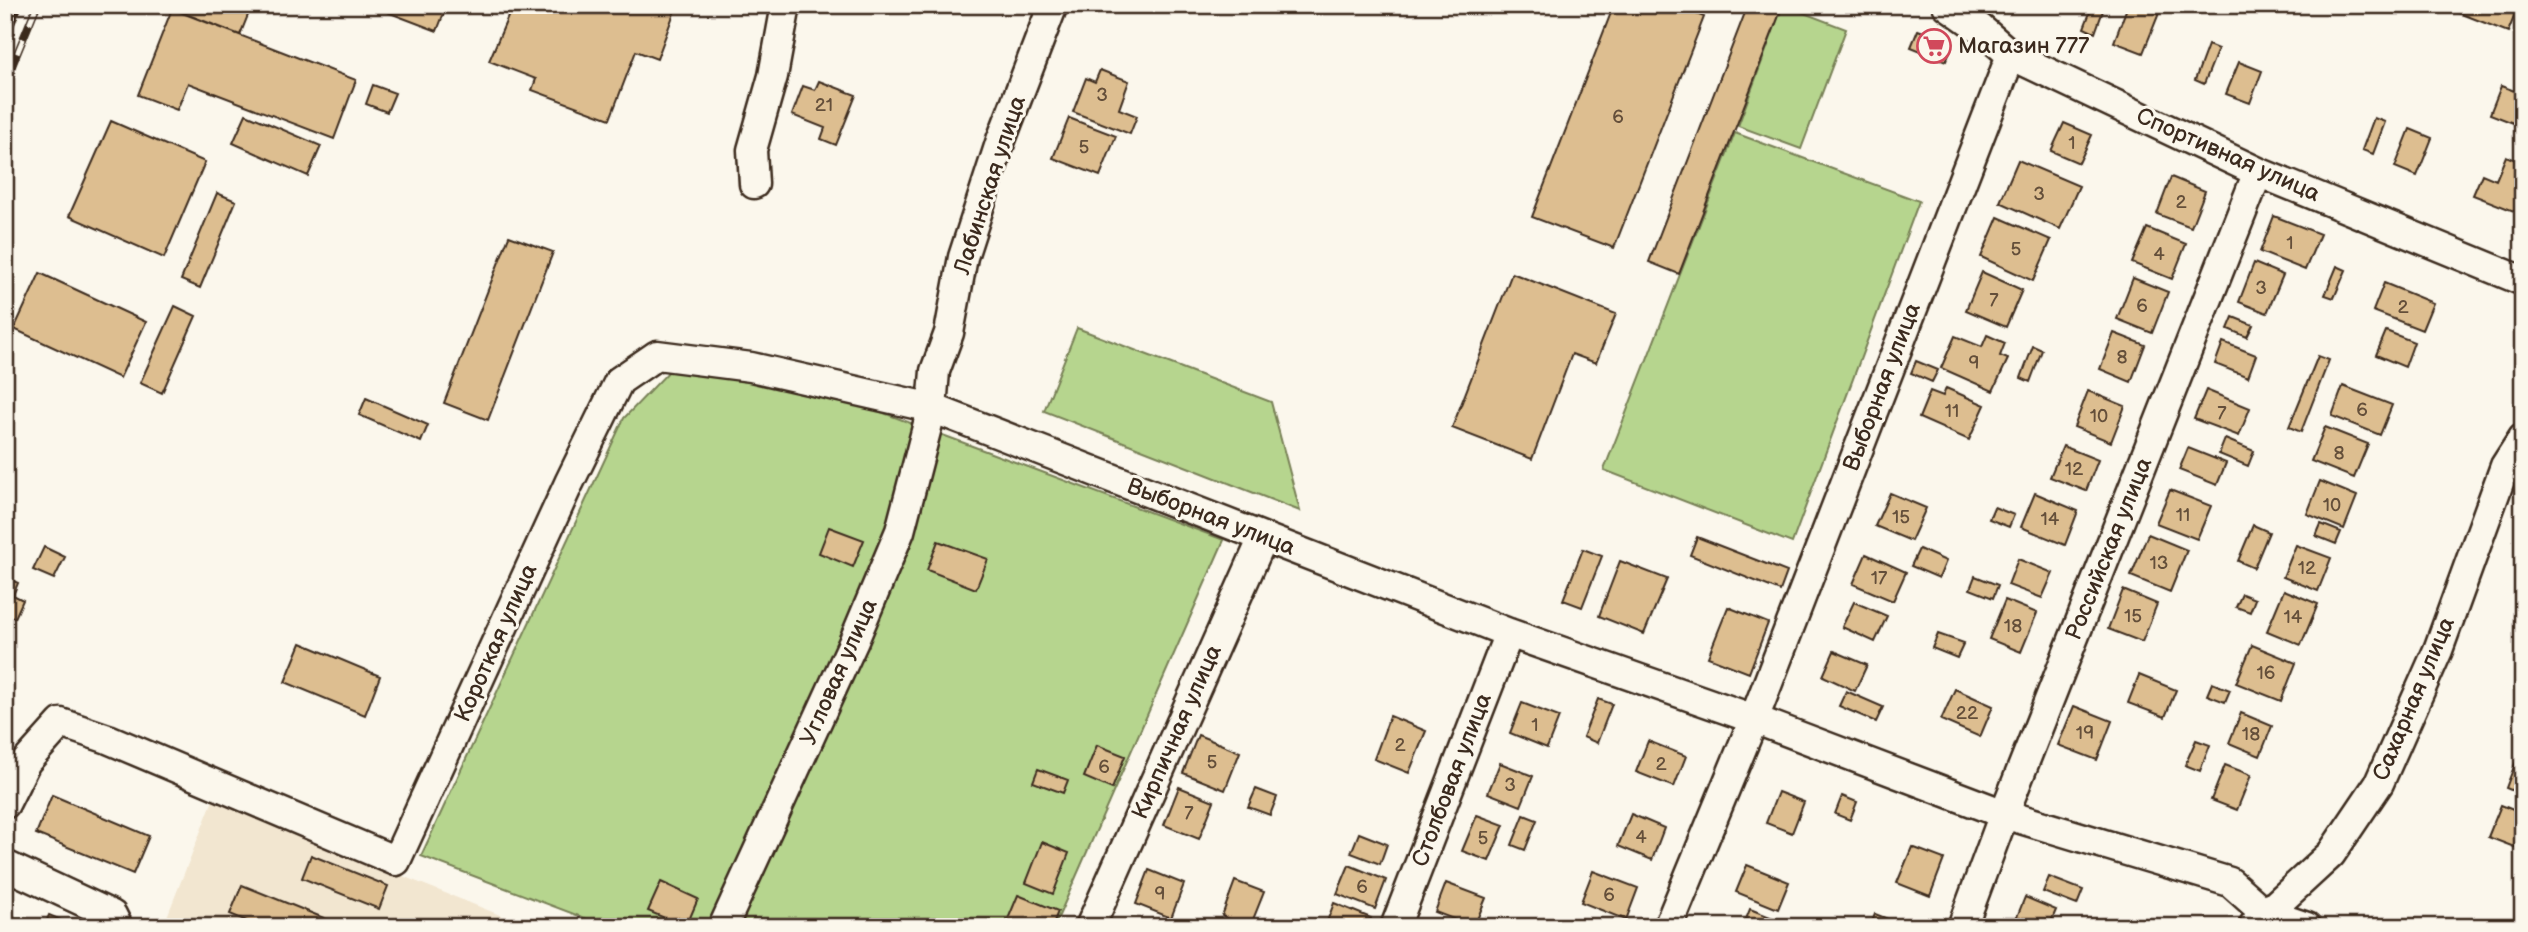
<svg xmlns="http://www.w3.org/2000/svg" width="2528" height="932" font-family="'Balsamiq Sans',sans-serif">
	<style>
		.built { fill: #f2e6d0 }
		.green { fill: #b6d58e; stroke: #788056; stroke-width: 2 }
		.building { fill: #ddbe90; stroke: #3b2a1e; stroke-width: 2 }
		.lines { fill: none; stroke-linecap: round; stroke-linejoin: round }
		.minor-casing { stroke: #3b2a1e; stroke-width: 33 }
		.minor { stroke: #fbf7ec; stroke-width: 28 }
		.rail-casing { stroke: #3b2a1e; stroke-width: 8 }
		.rail { stroke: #fbf7ec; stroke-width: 5; stroke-dasharray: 16; stroke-linecap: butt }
		.labels { text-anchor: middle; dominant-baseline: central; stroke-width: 6; stroke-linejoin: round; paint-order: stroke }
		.number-label { font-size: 19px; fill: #644f3a }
		.poi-label { font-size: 23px; fill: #3b2a1e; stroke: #fbf7ec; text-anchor: start }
		.street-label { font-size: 23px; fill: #3b2a1e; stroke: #fbf7ec }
	</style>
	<rect width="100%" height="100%" fill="#fbf7ec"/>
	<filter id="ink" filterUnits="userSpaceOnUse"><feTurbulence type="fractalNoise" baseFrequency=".0143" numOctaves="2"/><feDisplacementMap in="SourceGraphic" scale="14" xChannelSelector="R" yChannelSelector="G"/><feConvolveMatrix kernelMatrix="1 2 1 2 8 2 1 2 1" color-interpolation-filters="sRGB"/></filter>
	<g filter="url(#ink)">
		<path class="built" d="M213 800 530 927H163Z"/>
		<path class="green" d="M1783 5 1846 29 1801 149 1738 126Z
			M1735 133 1919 201 1792 543 1604 470Z
			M1077 328 1271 402 1300 511 1044 411Z
			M674 366 841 397 1224 540 1054 927H608L421 856 624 418Z"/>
		<path class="building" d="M163 5H252L240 35Z
			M369 5H447L437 31Z
			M513 5H677L657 59 636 51 610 119 532 90 536 79 489 61Z
			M1614 5H1674L1704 17 1614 248 1532 217Z
			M1748 5H1783L1679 274 1649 262Z
			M2093 5H2105L2095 33 2084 28Z
			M2128 5H2138L2159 13 2143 53 2114 42Z
			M2439 5H2519L2508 32Z
			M172 9 356 80 334 139 188 83 177 110 138 95Z
			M1918 30 1953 43 1946 61 1911 47Z
			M2208 45 2218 49 2204 84 2195 80Z
			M2239 62 2262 71 2250 103 2226 94Z
			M1100 70 1129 81 1119 109 1137 116 1130 134 1073 112 1086 78 1095 82Z
			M819 81 856 95 836 145 821 139 825 128 792 115 803 86 815 90Z
			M373 85 395 93 387 112 366 104Z
			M2501 86 2523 94 2521 126 2490 114Z
			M246 114 321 146 308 176 233 143Z
			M1069 118 1116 136 1100 176 1053 158Z
			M2374 118 2385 122 2373 154 2362 150Z
			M111 121 205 162 164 258 69 216Z
			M2064 123 2092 135 2079 163 2051 151Z
			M2410 129 2432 138 2417 176 2395 167Z
			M2506 156 2523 163V204L2519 213 2473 195 2482 174 2496 180Z
			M2018 160 2079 186 2060 229 2000 202Z
			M2171 177 2205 191 2191 227 2157 214Z
			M217 193 236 201 200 288 181 280Z
			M2274 216 2320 234 2305 270 2260 252Z
			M1998 217 2051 240 2033 281 1981 257Z
			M2147 228 2186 244 2172 279 2132 263Z
			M509 236 553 252 488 420 444 403Z
			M2254 263 2283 275 2267 313 2239 302Z
			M2337 266 2346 270 2334 298 2325 295Z
			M1982 272 2022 290 2006 327 1966 310Z
			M40 273 146 322 120 378 14 329Z
			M1512 273 1616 314 1596 363 1572 354 1532 459 1452 428Z
			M2133 278 2168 292 2152 333 2117 319Z
			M2384 283 2433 303 2422 330 2373 311Z
			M175 306 196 316 162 393 140 383Z
			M2233 317 2253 325 2247 337 2228 329Z
			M2386 331 2414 342 2405 367 2376 355Z
			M2114 333 2145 345 2131 382 2100 369Z
			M1987 335 2005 343 2000 356 2008 359 1993 391 1941 368 1955 336 1982 347Z
			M2223 342 2256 355 2248 377 2215 364Z
			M2033 346 2042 350 2030 382 2021 378Z
			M2318 356 2329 360 2301 432 2289 427Z
			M1916 361 1938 370 1932 382 1911 373Z
			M2343 386 2392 405 2380 435 2332 416Z
			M1946 388 1985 405 1969 440 1919 418 1930 391 1943 396Z
			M2206 390 2250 408 2239 436 2194 419Z
			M2088 391 2125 406 2111 442 2074 427Z
			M366 398 428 425 421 442 359 415Z
			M2325 427 2368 444 2354 478 2311 461Z
			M2225 439 2254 451 2248 466 2219 454Z
			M2063 446 2098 460 2086 491 2050 477Z
			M2188 448 2226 463 2217 485 2179 470Z
			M2320 481 2357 496 2344 529 2307 514Z
			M2170 490 2211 506 2197 539 2156 523Z
			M1890 493 1926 508 1911 541 1875 526Z
			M2035 493 2078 511 2065 545 2021 527Z
			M1994 507 2014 515 2009 527 1989 519Z
			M2321 524 2341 532 2336 544 2316 536Z
			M2253 525 2269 532 2254 568 2238 561Z
			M829 527 864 540 853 567 819 553Z
			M2148 534 2187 550 2170 592 2131 576Z
			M1697 537 1787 572 1780 591 1690 555Z
			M938 541 988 559 976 589 927 570Z
			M2296 545 2331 558 2318 591 2283 577Z
			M44 547 65 557 54 579 33 570Z
			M1583 549 1602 556 1582 607 1563 600Z
			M1919 549 1946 561 1939 578 1911 566Z
			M1866 554 1906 572 1893 601 1853 584Z
			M2018 559 2053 573 2042 598 2008 585Z
			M1620 561 1667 579 1644 634 1599 616Z
			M1975 576 1998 585 1993 598 1970 589Z
			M5 577 18 583 13 595 23 600 15 618 5 614Z
			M2123 590 2157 604 2142 642 2108 629Z
			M2284 590 2318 604 2301 645 2267 631Z
			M2242 594 2255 599 2250 612 2236 607Z
			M2005 600 2037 613 2021 652 1989 639Z
			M1854 602 1887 616 1875 642 1842 627Z
			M1728 607 1768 623 1749 673 1708 657Z
			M1938 634 1964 643 1957 658 1932 648Z
			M301 643 380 676 365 715 285 682Z
			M2252 645 2296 663 2281 701 2236 683Z
			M1834 651 1867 665 1855 691 1823 676Z
			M2139 675 2176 690 2165 717 2128 703Z
			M2212 683 2230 690 2225 702 2207 695Z
			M1955 689 1993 706 1980 737 1941 720Z
			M1846 691 1883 707 1876 722 1839 706Z
			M1598 699 1612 704 1597 743 1583 737Z
			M1522 703 1559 717 1547 748 1510 733Z
			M2074 706 2112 721 2097 760 2058 745Z
			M2241 713 2272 726 2260 756 2229 743Z
			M1390 716 1426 731 1409 773 1374 759Z
			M1198 735 1240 752 1225 790 1183 773Z
			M2196 740 2210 745 2200 771 2185 765Z
			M1648 741 1686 756 1674 787 1636 772Z
			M1097 745 1125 756 1112 789 1084 777Z
			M2518 756 2523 758V795L2506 788Z
			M1500 763 1533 776 1521 806 1488 793Z
			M2225 765 2251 775 2237 810 2211 800Z
			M1038 769 1068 780 1063 793 1033 782Z
			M1179 787 1214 801 1199 839 1164 825Z
			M1256 789 1277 797 1270 815 1248 807Z
			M1778 792 1804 802 1792 833 1766 823Z
			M52 795 149 836 133 874 36 834Z
			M1842 796 1857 802 1850 820 1835 814Z
			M2501 805 2523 814 2522 850 2488 837Z
			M1631 814 1664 828 1652 860 1618 846Z
			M1477 815 1504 825 1489 861 1462 851Z
			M1524 815 1537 820 1525 850 1512 845Z
			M1359 833 1387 844 1380 864 1351 853Z
			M1042 842 1069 853 1053 894 1026 883Z
			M1912 847 1944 859 1930 896 1897 883Z
			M311 855 388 886 379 909 302 878Z
			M1349 865 1386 880 1375 909 1337 894Z
			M1747 865 1789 882 1778 909 1736 892Z
			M1149 870 1184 884 1171 918 1136 904Z
			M1593 871 1638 888 1626 920 1581 902Z
			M2049 877 2083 890 2077 905 2043 892Z
			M1235 881 1264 892 1250 927 1222 916Z
			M661 882 698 899 686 927 648 911Z
			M1446 883 1486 898 1474 927 1435 912Z
			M242 885 346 927H261L230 914Z
			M1018 895 1058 911 1052 927H1014L1006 924Z
			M2025 897 2056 910 2049 927H2013Z
			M1334 903 1371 918 1368 927H1325Z
			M1750 909 1790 925V927H1743Z
			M1875 914 1908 927H1870Z
			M49 915 77 927H44Z"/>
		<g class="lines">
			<g class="minor-casing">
				<path id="minor" d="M1947 5 1981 29 2011 55 2258 172 2523 281
					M754 184 752 150 773 76 786 5
					M5 804 26 762 61 723 108 739 396 861 569 483 619 381 657 355 751 367 932 408 1509 633 1754 719 2004 814 2230 882 2265 913 2307 927
					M5 865 112 915 118 927
					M2254 925 2331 854 2379 783 2438 650 2505 466 2523 438
					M723 927 853 643 900 531 932 408 935 371 949 333 963 257 1001 140 1053 5
					M1090 927 1263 538
					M1395 927 1509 633
					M1668 927 1754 719 2011 55
					M1962 927 2004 814 2258 172"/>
			</g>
			<use href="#minor" class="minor"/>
			<g class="rail-casing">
				<path id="rail" d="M5 38 19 5
					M5 83 37 5"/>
			</g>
			<use href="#rail" class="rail"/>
		</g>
	</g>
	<defs>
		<g id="supermarket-ring" transform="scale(1.75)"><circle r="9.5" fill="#fbf7ec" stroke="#d1495b" stroke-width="1.5"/><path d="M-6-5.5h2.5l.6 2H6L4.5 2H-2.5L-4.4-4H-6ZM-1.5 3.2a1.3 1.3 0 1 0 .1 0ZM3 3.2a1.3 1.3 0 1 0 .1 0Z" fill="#d1495b"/></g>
	</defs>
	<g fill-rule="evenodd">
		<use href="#supermarket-ring" x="1934" y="46"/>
	</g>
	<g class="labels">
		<g class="number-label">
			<text x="1102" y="95">3</text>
			<text x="824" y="105">21</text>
			<text x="1618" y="117">6</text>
			<text x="2072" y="143">1</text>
			<text x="1084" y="147">5</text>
			<text x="2039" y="194">3</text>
			<text x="2181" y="202">2</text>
			<text x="2290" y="243">1</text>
			<text x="2016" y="249">5</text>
			<text x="2159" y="254">4</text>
			<text x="2261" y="288">3</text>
			<text x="1994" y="300">7</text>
			<text x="2142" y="306">6</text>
			<text x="2403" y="307">2</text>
			<text x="2122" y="357">8</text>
			<text x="1974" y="363">9</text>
			<text x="2362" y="410">6</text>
			<text x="1952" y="411">11</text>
			<text x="2222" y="413">7</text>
			<text x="2099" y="416">10</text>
			<text x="2339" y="453">8</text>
			<text x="2074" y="469">12</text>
			<text x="2332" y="505">10</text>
			<text x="2183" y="515">11</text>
			<text x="1901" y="517">15</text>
			<text x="2050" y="519">14</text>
			<text x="2159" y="563">13</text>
			<text x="2307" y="568">12</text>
			<text x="1879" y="578">17</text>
			<text x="2133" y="616">15</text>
			<text x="2293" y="617">14</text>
			<text x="2013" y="626">18</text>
			<text x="2266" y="673">16</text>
			<text x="1967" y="713">22</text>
			<text x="1535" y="725">1</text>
			<text x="2085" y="733">19</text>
			<text x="2251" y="734">18</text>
			<text x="1400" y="745">2</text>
			<text x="1212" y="762">5</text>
			<text x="1661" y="764">2</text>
			<text x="1104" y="767">6</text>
			<text x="1510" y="785">3</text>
			<text x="1189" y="813">7</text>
			<text x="1641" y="837">4</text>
			<text x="1483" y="838">5</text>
			<text x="1362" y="887">6</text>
			<text x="1160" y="894">9</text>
			<text x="1609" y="895">6</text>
		</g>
		<g class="poi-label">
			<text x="1958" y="46">Магазин 777</text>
		</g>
		<g class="street-label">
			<text transform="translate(2228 155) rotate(24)">Спортивная улица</text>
			<text transform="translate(990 185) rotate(-72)">Лабинская улица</text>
			<text transform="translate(1882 387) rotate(-69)">Выборная улица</text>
			<text transform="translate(1211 517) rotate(21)">Выборная улица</text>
			<text transform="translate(2109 549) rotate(-68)">Российская улица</text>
			<text transform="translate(496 643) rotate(-66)">Короткая улица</text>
			<text transform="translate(839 672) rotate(-66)">Угловая улица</text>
			<text transform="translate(2414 699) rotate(-67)">Сахарная улица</text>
			<text transform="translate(1177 732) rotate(-66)">Кирпичная улица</text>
			<text transform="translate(1452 780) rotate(-69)">Столбовая улица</text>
		</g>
	</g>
	<rect width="2528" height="932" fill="none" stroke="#fbf7ec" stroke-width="28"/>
	<rect x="14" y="14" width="2500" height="904" fill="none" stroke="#3b2a1e" stroke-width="2.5" filter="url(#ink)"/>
</svg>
